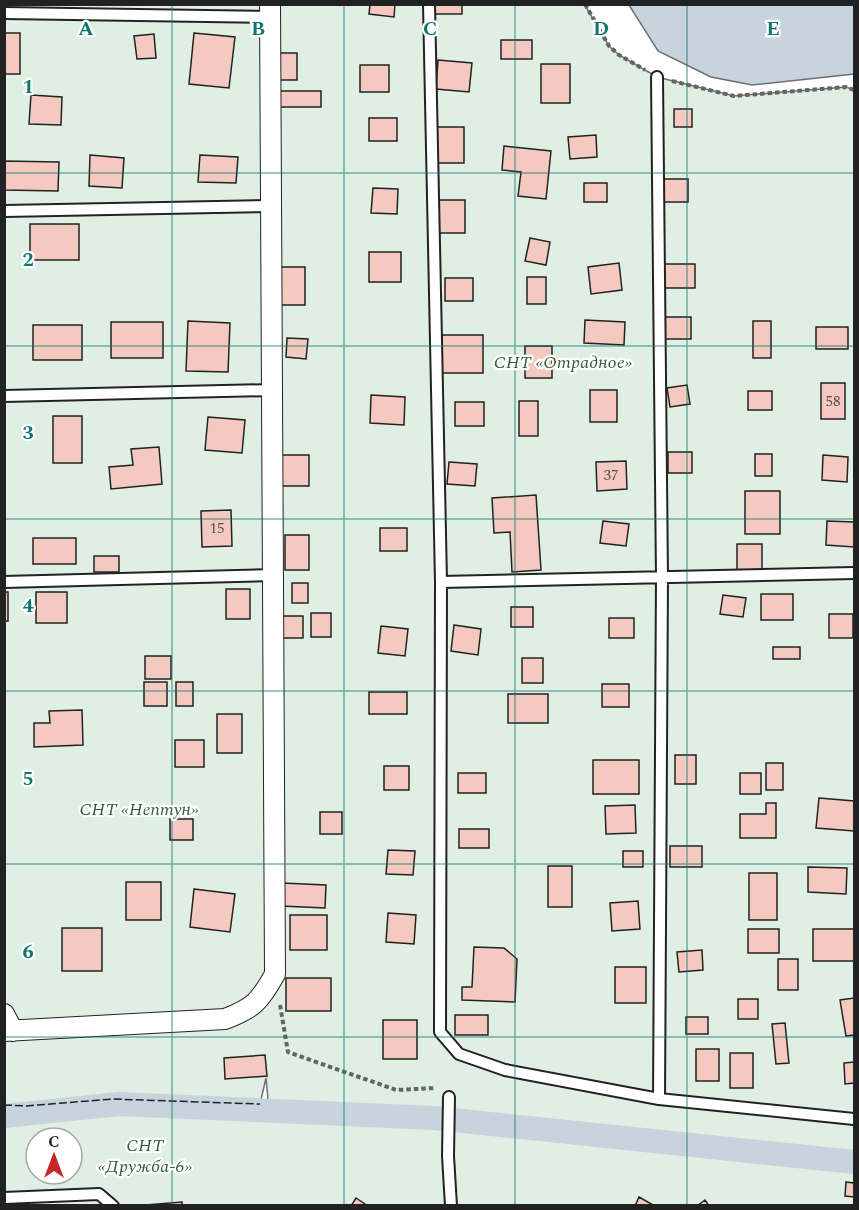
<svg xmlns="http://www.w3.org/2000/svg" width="859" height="1210" font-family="Spectral,serif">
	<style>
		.green { fill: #e0efe3; stroke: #6f6f6f; stroke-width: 1.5; fill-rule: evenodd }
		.water { fill: #c7d3dd; stroke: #6f6f6f; stroke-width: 1.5 }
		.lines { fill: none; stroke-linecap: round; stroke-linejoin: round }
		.canal { stroke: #c7d3dd; stroke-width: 24 }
		.building { fill: #f3c9c0; stroke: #222; stroke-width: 1.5 }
		.service-casing { stroke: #222; stroke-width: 14 }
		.minor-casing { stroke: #222; stroke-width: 22 }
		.path { stroke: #646464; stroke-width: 4; stroke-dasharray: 4.5 3; stroke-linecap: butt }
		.service { stroke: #fff; stroke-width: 10 }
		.minor { stroke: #fff; stroke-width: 20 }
		.fence { stroke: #222; stroke-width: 1.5; stroke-dasharray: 8 3; stroke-linecap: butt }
		.grid { fill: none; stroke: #0f766e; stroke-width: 1.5; stroke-opacity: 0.55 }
		.labels { text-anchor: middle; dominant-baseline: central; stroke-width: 4.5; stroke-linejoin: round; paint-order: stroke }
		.number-label { font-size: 15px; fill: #564c4a }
		.park-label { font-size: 18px; font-style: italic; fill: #2f5e38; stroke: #fff }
		.grid-label { font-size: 20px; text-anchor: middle; font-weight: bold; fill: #0f766e; stroke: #fff; stroke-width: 4.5; stroke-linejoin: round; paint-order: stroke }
	</style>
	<rect width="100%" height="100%" fill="#fff"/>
	<path class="green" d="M5 5H585L609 46 619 55 657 77 734 96 846 87 854 90V1205H5L4 1117 119 1104 269 1110 266 1078 260 1104 113 1099 26 1106 5 1105ZM36 1138H72V1174H36Z"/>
	<path class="water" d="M629 5H854V74L752 85 711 77 658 51Z"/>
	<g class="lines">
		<path class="canal" d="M4 1116 119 1104 434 1118 854 1162"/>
	</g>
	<path class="building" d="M370 4H395L394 17 369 14Z
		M435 4H462V14H435Z
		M4 33H20V74H4Z
		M194 33 235 37 229 88 189 84Z
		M154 34 156 58 137 59 134 36Z
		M501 40H532V59H501Z
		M272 53H297V80H272Z
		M438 60 472 63 469 92 436 89Z
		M541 64H570V103H541Z
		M360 65H389V92H360Z
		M277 91H321V107H277Z
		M31 95 62 97 61 125 29 124Z
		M674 109H692V127H674Z
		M369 118H397V141H369Z
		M437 127H464V163H437Z
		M596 135 597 157 570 159 568 137Z
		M504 146 551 151 546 199 518 196 521 172 502 170Z
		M90 155 124 158 122 188 89 186Z
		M200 155 238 157 236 183 198 182Z
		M4 161 59 162 58 191 4 190Z
		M664 179H688V202H664Z
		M584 183H607V202H584Z
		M373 188 398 189 397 214 371 213Z
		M439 200H465V233H439Z
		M30 224H79V260H30Z
		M530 238 550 242 546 265 525 261Z
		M369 252H401V282H369Z
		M619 263 622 290 591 294 588 267Z
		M664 264H695V288H664Z
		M277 267H305V305H277Z
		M527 277H546V304H527Z
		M445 278H473V301H445Z
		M665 317H691V339H665Z
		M585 320 625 322 624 345 584 343Z
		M188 321 230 323 228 372 186 371Z
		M753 321H771V358H753Z
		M111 322H163V358H111Z
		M33 325H82V360H33Z
		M816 327H848V349H816Z
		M442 335H483V373H442Z
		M287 338 308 339 306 359 286 357Z
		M525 346H552V378H525Z
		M821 383H845V419H821Z
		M687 385 690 404 670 407 667 388Z
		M590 390H617V422H590Z
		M748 391H772V410H748Z
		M371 395 405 397 404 425 370 423Z
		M519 401H538V436H519Z
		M455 402H484V426H455Z
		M53 416H82V463H53Z
		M208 417 245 420 242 453 205 450Z
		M159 447 162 484 111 489 109 467 133 465 131 449Z
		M668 452H692V473H668Z
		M755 454H772V476H755Z
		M278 455H309V486H278Z
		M823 455 848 457 847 482 822 480Z
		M626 461 627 489 597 491 596 462Z
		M449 462 477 464 475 486 447 484Z
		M745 491H780V534H745Z
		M536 495 541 570 512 572 510 532 494 533 492 498Z
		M231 510 232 546 202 547 201 511Z
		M603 521 629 524 626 546 600 543Z
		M827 521 854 522V547L826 545Z
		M380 528H407V551H380Z
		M285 535H309V570H285Z
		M33 538H76V564H33Z
		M737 544H762V570H737Z
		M94 556H119V572H94Z
		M292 583H308V603H292Z
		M226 589H250V619H226Z
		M4 592H8V621H4Z
		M36 592H67V623H36Z
		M761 594H793V620H761Z
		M723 595 746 598 743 617 720 614Z
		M511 607H533V627H511Z
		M311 613H331V637H311Z
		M829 614H853V638H829Z
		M282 616H303V638H282Z
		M609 618H634V638H609Z
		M454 625 481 629 478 655 451 651Z
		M381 626 408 629 405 656 378 653Z
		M773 647H800V659H773Z
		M145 656H171V679H145Z
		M522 658H543V683H522Z
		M144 682H167V706H144Z
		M176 682H193V706H176Z
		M602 684H629V707H602Z
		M369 692H407V714H369Z
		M508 694H548V723H508Z
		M82 710 83 745 34 747V723H50L49 711Z
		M217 714H242V753H217Z
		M175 740H204V767H175Z
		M675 755H696V784H675Z
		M593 760H639V794H593Z
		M766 763H783V790H766Z
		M384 766H409V790H384Z
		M458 773H486V793H458Z
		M740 773H761V794H740Z
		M819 798 854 801V831L816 828Z
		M766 803H776V838H740V814H766Z
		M635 805 636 833 606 834 605 806Z
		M320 812H342V834H320Z
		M170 819H193V840H170Z
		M459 829H489V848H459Z
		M670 846H702V867H670Z
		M388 850 415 851 413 875 386 874Z
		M623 851H643V867H623Z
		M548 866H572V907H548Z
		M808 867 847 868 846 894 808 892Z
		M749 873H777V920H749Z
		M126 882H161V920H126Z
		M282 883 326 885 325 908 281 906Z
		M194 889 235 894 230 932 190 927Z
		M638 901 640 929 612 931 610 903Z
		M388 913 416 915 414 944 386 942Z
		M290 915H327V950H290Z
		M62 928H102V971H62Z
		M748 929H779V953H748Z
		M813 929H854V961H813Z
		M474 947 504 948 517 959 515 1002 462 1000V987H472Z
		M702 950 703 970 679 972 677 952Z
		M778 959H798V990H778Z
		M615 967H646V1003H615Z
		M286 978H331V1011H286Z
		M854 998V1035L846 1036 840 1000Z
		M738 999H758V1019H738Z
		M455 1015H488V1035H455Z
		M686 1017H708V1034H686Z
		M383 1020H417V1059H383Z
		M785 1023 789 1063 776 1064 772 1024Z
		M696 1049H719V1081H696Z
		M730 1053H753V1088H730Z
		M265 1055 267 1076 225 1079 224 1058Z
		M854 1062V1083L845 1084 844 1063Z
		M846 1182 854 1183V1197L845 1196Z
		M639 1197 653 1205V1206H635Z
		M356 1198 368 1206H351Z
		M705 1200 709 1206H697Z
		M182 1202V1206H146V1205Z"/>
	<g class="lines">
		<g class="service-casing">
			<path id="service" d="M429 4 441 582 440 1032 459 1054 505 1070 659 1099 854 1119
				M4 13 270 17
				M657 77 662 578 659 1099
				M4 211 271 206
				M4 396 272 390
				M4 582 273 575
				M441 582 854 573
				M449 1097 448 1156 451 1206
				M4 1198 99 1194 113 1206"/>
		</g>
		<g class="minor-casing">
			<path id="minor" d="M4 1014 13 1031
				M4 1031 225 1019C254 1008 260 1001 275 974L270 4"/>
		</g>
		<path class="path" d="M585 4 609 46 619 55 645 70
			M672 81 734 96 846 87 854 90
			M280 1005 288 1052 396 1090 436 1088"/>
		<use href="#service" class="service"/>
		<use href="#minor" class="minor"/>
		<path class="fence" d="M4 1105 26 1106 113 1099 260 1104"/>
	</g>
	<path class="grid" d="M172 4V1206M344 4V1206M515 4V1206M687 4V1206M4 173H854M4 346H854M4 519H854M4 691H854M4 864H854M4 1037H854"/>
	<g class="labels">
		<g class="number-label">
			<text x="833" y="401">58</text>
			<text x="611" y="475">37</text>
			<text x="217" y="528">15</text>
		</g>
		<g class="park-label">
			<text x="563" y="362">СНТ «Отрадное»</text>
			<text x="139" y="809">СНТ «Нептун»</text>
			<text x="145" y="1145">СНТ<tspan x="145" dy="21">«Дружба-6»</tspan></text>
		</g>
	</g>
	<g class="grid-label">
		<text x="86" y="35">A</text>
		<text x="258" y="35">B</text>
		<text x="430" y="35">C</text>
		<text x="601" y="35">D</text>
		<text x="773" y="35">E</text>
		<text x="28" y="93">1</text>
		<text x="28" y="266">2</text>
		<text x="28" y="439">3</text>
		<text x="28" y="612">4</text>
		<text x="28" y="785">5</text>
		<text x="28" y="958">6</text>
	</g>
	<rect width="859" height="1210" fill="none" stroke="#222222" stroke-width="12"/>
	<g transform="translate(54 1156)"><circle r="28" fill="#ffffff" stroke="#a7a7a7" stroke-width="1.5"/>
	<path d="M0-4.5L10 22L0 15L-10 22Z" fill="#c62828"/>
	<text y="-9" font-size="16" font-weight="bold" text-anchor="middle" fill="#222222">С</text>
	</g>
</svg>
